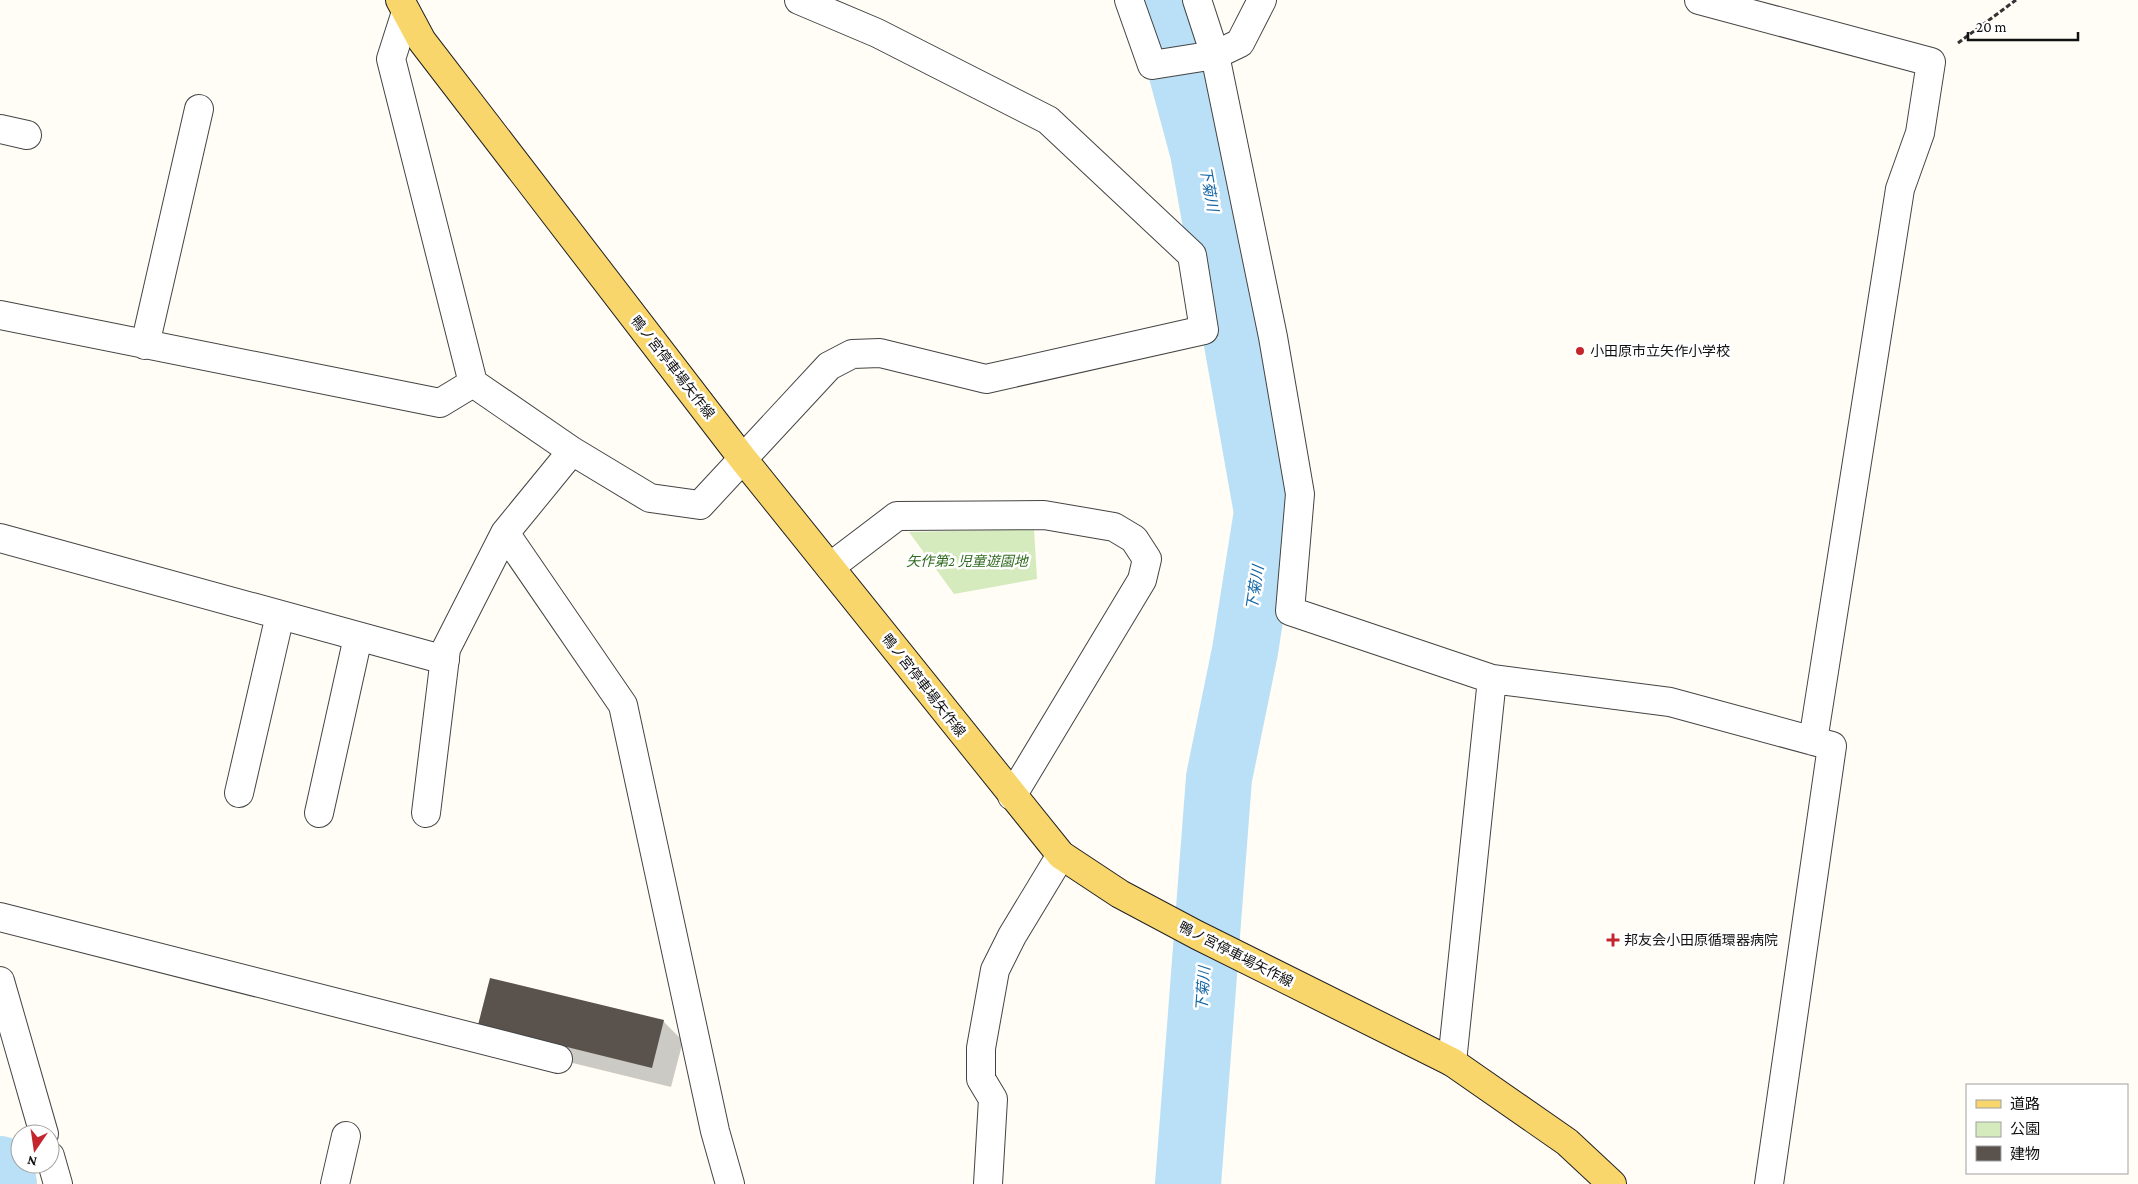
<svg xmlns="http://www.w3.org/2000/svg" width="2138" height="1184" font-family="'Crimson Pro','Noto Sans JP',serif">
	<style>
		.green { fill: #d5ebbd }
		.shadow { fill: #0003 }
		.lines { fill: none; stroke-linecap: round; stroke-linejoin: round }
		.river { stroke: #b9e0f7; stroke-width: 66 }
		.building { fill: #5a524d }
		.minor-casing { stroke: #444; stroke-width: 30 }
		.major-casing { stroke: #222; stroke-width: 30 }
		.path { stroke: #333; stroke-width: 3; stroke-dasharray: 5 2.5; stroke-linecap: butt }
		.minor { stroke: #fff; stroke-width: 28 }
		.major { stroke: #f9d66b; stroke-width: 28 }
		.poi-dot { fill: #c4262e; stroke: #fff; stroke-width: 2 }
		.labels { text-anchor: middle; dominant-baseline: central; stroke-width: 5; stroke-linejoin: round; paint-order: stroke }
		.poi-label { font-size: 14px; fill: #111; stroke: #fff; text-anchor: start }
		.street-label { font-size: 14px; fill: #111; stroke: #fff }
		.park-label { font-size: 14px; font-style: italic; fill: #2f6b1f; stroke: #fff }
		.water-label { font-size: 15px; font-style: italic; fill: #1768a6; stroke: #fff }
	</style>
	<rect width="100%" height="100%" fill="#fffdf5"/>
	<path class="green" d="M1034 529 1037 579 954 594 909 532Z"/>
	<path class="shadow" d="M663 1021 683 1041 671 1087 499 1045Z"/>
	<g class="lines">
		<path class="river" d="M1162 0 1203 152 1267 512 1245 651 1219 778 1188 1184
			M0 1169 4 1184"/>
	</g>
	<path class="building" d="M490 978 664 1020 652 1068 478 1025Z"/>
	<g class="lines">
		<g class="minor-casing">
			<path id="minor" d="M1129 0 1152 65 1215 55 1240 43 1262 0
				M1197 0 1215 55 1273 337 1300 494 1290 611 1492 679 1452 1062
				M1699 0 1931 62 1920 133 1900 189 1813 741
				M406 12 391 59 473 383
				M0 129 27 135
				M0 315 440 403 473 383 572 451 650 498 700 505 829 366 852 354 880 353 986 379 1204 330 1192 255 1048 120 877 33 799 0
				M145 345 199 109
				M505 533 623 705 715 1131 730 1184
				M0 538 445 660
				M830 567 897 516 1044 515 1114 527 1134 539 1147 559 1142 580 1012 796
				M1492 679 1670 702 1832 746 1769 1184
				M239 793 280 615
				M319 813 358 637
				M426 813 446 649 505 533 572 451
				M0 917 558 1059
				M0 981 44 1134
				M50 1156 58 1184
				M335 1184 346 1136
				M988 1184 993 1099 981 1079V1048L995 970 1012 936 1061 855"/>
		</g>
		<g class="major-casing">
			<path id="major" d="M400 0 422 41 743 459 1061 855 1120 894 1197 935 1452 1062 1567 1142 1612 1184"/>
		</g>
		<path class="path" d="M1958 43 2016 0"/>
		<use href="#minor" class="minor"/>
		<use href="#major" class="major"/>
	</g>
	<g class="poi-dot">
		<circle cx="1580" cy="351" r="5"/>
		<path d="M1610.5 932.5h5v5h5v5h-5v5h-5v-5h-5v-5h5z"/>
	</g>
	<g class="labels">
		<g class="poi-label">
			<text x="1590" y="351">小田原市立矢作小学校</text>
			<text x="1624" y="940">邦友会小田原循環器病院</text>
		</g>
		<g class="street-label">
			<text transform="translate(673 367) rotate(52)">鴨ノ宮停車場矢作線</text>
			<text transform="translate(924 685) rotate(52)">鴨ノ宮停車場矢作線</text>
			<text transform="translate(1236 954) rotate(27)">鴨ノ宮停車場矢作線</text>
		</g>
		<g class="park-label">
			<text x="967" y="561">矢作第2 児童遊園地</text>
		</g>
		<g class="water-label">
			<text transform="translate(1209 189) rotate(80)">下菊川</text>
			<text transform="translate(1255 588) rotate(-81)">下菊川</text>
			<text transform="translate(1203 989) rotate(-86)">下菊川</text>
		</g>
	</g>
	<rect x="1966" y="1084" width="162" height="90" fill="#ffffff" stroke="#a0a0a0"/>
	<rect x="1976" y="1100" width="25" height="8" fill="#f9d66b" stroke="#a0a0a0"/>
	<text x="2010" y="1109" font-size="15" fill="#111111">道路</text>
	<rect x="1976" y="1122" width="25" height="15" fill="#d5ebbd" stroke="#a0a0a0"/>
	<text x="2010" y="1134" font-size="15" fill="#111111">公園</text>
	<rect x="1976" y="1146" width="25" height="15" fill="#5a524d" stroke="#a0a0a0"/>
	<text x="2010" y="1159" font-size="15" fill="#111111">建物</text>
	<g transform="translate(35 1149) rotate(193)"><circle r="24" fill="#ffffff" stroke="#a0a0a0"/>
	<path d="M0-4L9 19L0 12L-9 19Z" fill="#c4262e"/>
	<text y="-8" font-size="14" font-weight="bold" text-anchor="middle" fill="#111111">N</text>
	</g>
	<path d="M1968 32v8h110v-8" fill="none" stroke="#111111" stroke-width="2.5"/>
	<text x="1976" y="32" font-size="15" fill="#111111" stroke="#ffffff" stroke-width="4" paint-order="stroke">20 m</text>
</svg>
